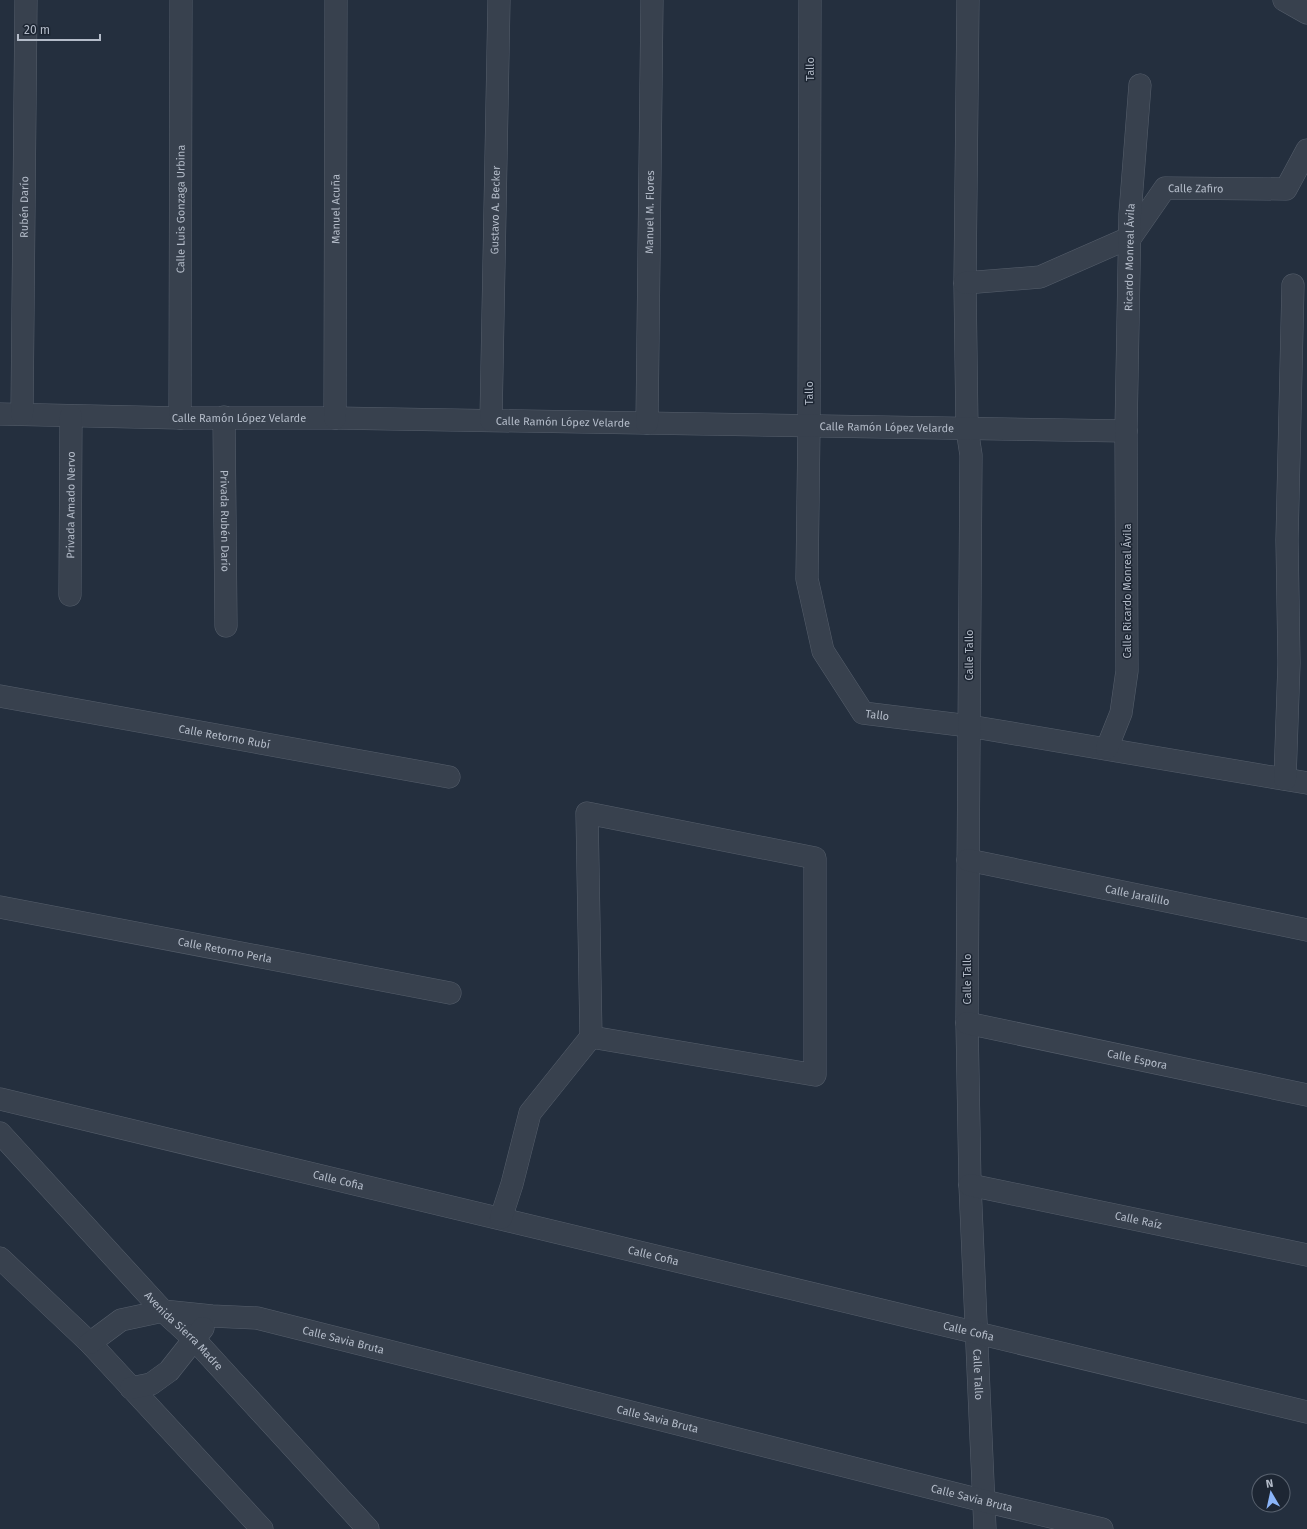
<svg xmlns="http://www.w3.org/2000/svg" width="1307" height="1529" font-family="'Fira Sans',sans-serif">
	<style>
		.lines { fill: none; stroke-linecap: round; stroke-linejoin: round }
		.minor-casing { stroke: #565f6c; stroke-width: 23 }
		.minor { stroke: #38414e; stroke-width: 22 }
		.labels { text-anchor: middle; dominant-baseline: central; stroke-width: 3; stroke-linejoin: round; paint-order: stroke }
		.street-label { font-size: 11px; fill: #b4bcc9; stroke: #1d2633 }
	</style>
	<rect width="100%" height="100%" fill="#242f3e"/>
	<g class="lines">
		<g class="minor-casing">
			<g id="minor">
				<path id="s1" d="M810 0 809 426 807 579 823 651 863 713 969 726 1307 783"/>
				<path id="s2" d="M968 0 965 283 967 429 971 455 967 1023 970 1185 985 1529"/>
				<path d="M1284 0 1307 13"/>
				<path id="s3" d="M965 283 1040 277 1131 237 1165 188 1286 189 1307 150"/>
				<path id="s4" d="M0 414 180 418H335L1126 431"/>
				<path id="s5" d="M22 414 26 0"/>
				<path id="s6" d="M224 417 226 626"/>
				<path id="s7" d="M180 418 181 0"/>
				<path id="s8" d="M335 418 336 0"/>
				<path id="s9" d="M491 420 499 0"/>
				<path id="s10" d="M647 423 652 0"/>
				<path id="s11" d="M70 595 71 416"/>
				<path id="s12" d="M0 696 449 777"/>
				<path id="s13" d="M1107 748 1121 713 1127 671 1126 431 1130 214 1140 85"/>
				<path d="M1285 779 1289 663 1287 540 1293 285"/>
				<path id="s14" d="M968 860 1307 930"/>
				<path id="s15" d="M0 907 450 993"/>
				<path id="s16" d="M967 1023 1307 1095"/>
				<path id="s17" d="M0 1099 1307 1412"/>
				<path id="s18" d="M0 1133 163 1311 194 1339 368 1529"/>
				<path id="s19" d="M970 1185 1307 1255"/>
				<path d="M501 1218 512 1184 530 1113 591 1037 587 813 815 858V1075L591 1037"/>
				<path d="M0 1258 90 1343 262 1529"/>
				<path id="s20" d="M90 1343 121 1320 163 1311 212 1316 257 1318 984 1501 1102 1529"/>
				<path d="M131 1388 151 1384 169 1371 203 1328"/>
			</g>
		</g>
		<use href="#minor" class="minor"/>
	</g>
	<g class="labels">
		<g class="street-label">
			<text transform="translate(810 69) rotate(-90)">Tallo</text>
			<text stroke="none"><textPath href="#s3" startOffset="265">Calle Zafiro</textPath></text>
			<text stroke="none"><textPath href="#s5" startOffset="207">Rubén Darío</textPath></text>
			<text stroke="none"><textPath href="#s7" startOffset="209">Calle Luis Gonzaga Urbina</textPath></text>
			<text stroke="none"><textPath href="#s8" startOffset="209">Manuel Acuña</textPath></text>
			<text stroke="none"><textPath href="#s9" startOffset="210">Gustavo A. Becker</textPath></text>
			<text stroke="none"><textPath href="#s10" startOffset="211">Manuel M. Flores</textPath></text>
			<text stroke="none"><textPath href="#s13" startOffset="494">Ricardo Monreal Ávila</textPath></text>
			<text transform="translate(809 393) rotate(-90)">Tallo</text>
			<text stroke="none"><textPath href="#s4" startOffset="239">Calle Ramón López Velarde</textPath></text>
			<text stroke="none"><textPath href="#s4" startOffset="563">Calle Ramón López Velarde</textPath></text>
			<text stroke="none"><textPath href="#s4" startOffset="887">Calle Ramón López Velarde</textPath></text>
			<text stroke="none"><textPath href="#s11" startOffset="90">Privada Amado Nervo</textPath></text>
			<text stroke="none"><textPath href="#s6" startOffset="104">Privada Rubén Darío</textPath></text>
			<text transform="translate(1127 591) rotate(-90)">Calle Ricardo Monreal Ávila</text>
			<text transform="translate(969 655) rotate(-90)">Calle Tallo</text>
			<text stroke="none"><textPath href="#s1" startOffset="741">Tallo</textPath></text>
			<text stroke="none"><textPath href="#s12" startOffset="228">Calle Retorno Rubí</textPath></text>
			<text stroke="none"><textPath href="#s14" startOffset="173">Calle Jaralillo</textPath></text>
			<text stroke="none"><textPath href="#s15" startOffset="229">Calle Retorno Perla</textPath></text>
			<text transform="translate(967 979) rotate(-90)">Calle Tallo</text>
			<text stroke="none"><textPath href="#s16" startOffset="174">Calle Espora</textPath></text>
			<text stroke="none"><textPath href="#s17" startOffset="348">Calle Cofia</textPath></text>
			<text stroke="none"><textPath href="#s19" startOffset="172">Calle Raíz</textPath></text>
			<text stroke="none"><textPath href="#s17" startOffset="672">Calle Cofia</textPath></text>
			<text stroke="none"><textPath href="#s18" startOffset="270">Avenida Sierra Madre</textPath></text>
			<text stroke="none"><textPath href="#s17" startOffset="996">Calle Cofia</textPath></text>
			<text stroke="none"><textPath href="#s20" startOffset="265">Calle Savia Bruta</textPath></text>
			<text stroke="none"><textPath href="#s2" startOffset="1375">Calle Tallo</textPath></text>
			<text stroke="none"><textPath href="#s20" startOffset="589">Calle Savia Bruta</textPath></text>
			<text stroke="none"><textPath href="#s20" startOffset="913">Calle Savia Bruta</textPath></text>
		</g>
	</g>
	<g transform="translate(1271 1493) rotate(351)"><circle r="19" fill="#1d2633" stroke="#59626f"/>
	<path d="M0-3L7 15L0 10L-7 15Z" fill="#8ab4f8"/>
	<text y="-6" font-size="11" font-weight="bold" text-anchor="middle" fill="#b4bcc9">N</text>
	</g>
	<path d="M18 34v6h82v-6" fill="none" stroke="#b4bcc9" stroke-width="2"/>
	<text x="24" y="34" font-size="12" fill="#b4bcc9" stroke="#1d2633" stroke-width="3" paint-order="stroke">20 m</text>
</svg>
